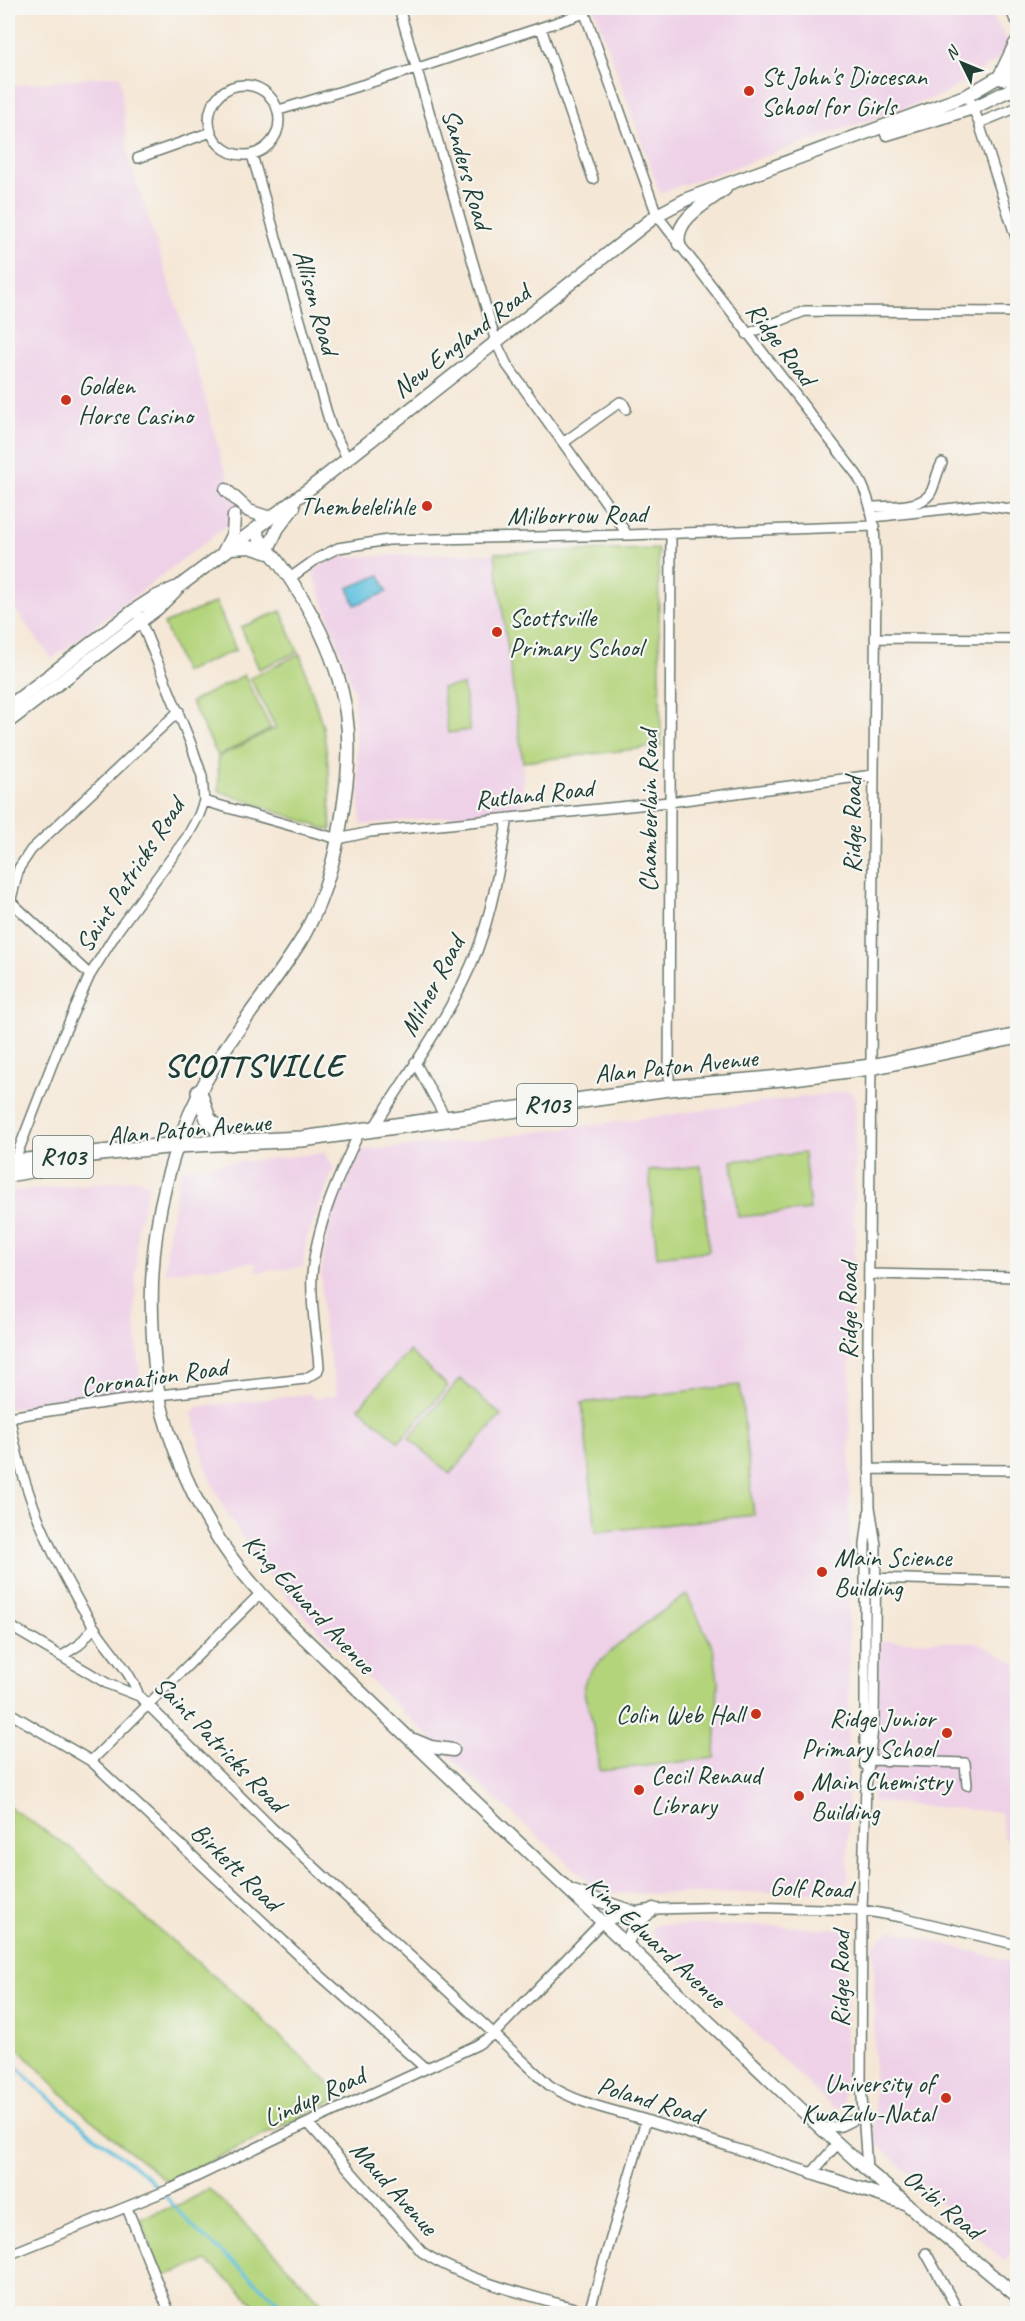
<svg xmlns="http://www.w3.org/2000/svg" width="1025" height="2321" font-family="Caveat,sans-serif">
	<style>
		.built { fill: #eed0e7 }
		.green { fill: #b4d47c; stroke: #6a8858; stroke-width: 1.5 }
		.water { fill: #61c1df; stroke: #407f8a; stroke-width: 1.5 }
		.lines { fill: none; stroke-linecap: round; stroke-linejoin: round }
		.stream { stroke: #61c1df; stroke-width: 3 }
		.minor-casing { stroke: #6a786d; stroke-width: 12 }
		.tertiary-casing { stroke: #6a786d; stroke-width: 15 }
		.primary-casing { stroke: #6a786d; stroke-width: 18 }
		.motorway-casing { stroke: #6a786d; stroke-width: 21 }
		.minor { stroke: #fff; stroke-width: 9 }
		.tertiary { stroke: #fff; stroke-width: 12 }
		.primary { stroke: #fff; stroke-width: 15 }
		.motorway { stroke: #fff; stroke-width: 18 }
		.poi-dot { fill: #c8321e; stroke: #f6f6f2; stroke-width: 2 }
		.labels { text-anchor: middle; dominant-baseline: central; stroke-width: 4.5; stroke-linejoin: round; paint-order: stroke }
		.shield { fill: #f6f6f2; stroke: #60746d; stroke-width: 1.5 }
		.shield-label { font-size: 24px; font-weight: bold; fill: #1f3d34 }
		.poi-label { font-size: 26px; fill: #1f3d34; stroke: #f6f6f2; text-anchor: start }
		.street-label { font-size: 26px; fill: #1f3d34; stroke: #f6f6f2 }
		.district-label { font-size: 32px; font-weight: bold; letter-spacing: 1.5px; fill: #1f3d34; stroke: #f6f6f2 }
	</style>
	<rect width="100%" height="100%" fill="#f6f6f2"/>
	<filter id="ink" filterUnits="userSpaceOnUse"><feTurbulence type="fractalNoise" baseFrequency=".0167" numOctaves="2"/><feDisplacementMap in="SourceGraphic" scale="12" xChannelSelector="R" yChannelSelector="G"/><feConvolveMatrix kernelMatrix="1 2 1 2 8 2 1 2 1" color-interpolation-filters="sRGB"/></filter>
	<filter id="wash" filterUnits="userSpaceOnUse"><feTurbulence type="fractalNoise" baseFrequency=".008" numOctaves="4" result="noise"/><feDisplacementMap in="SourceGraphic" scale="24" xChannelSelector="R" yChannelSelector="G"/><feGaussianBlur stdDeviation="1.35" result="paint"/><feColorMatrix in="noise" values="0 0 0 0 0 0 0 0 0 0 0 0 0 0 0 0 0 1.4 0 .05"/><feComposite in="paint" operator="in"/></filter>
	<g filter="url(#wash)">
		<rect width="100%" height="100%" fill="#f5e7d6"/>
		<path class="built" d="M594 8H989L1009 44 996 61 944 94 660 193Z
			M120 75 128 156 201 381 222 463 233 487 250 508 52 659 8 600V86Z
			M658 549 661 746 523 762V808L361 825 354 691 313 572 336 557Z
			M849 1091 856 1098 854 1200V1225H856L850 1334 848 1880 838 1891 672 1894 606 1893 598 1890 555 1852 464 1770 327 1639 291 1601 263 1569 226 1512 208 1474 192 1414 197 1407 309 1394 316 1399 337 1394 323 1323 321 1276 329 1225 340 1193 347 1189 348 1179 362 1150 452 1143Z
			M325 1153 334 1168 306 1241 303 1267 257 1272 256 1262 165 1273 168 1233 181 1171 190 1167Z
			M139 1179 149 1185 137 1230 135 1316 141 1396 60 1406 8 1408V1192Z
			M880 1641 976 1642 1017 1664V1843L1004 1839 1001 1812 873 1802Z
			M655 1925 779 1926 847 1929V1999L843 2108H833L650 1932Z
			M891 1930 1017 1963 1018 2245 1004 2261 874 2141V1945Z"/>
		<path class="green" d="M658 549 661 746 523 762 495 553Z
			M216 602 236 650 184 672 164 624Z
			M281 611 298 652 259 669 241 627Z
			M300 654 323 727 329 771 331 831 219 791 218 757 276 728 250 678Z
			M244 675 271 729 218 756 191 702Z
			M463 685 470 730 448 733 442 688Z
			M804 1153 810 1210 738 1217 732 1161Z
			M701 1166 709 1251 657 1257 649 1171Z
			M409 1351 448 1386 399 1442 359 1407Z
			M460 1379 501 1415 450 1474 409 1438Z
			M740 1385 754 1515 596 1532 582 1403Z
			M687 1595 714 1650 718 1682 715 1758 600 1771C598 1751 594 1732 590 1712 588 1705 582 1692 584 1685 588 1662 666 1608 687 1595Z
			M8 1806 73 1850 149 1921 243 2001 343 2096 168 2182 79 2110 8 2038Z
			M209 2189 269 2247 331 2313H264L207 2261 161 2277 141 2218 184 2203Z"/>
		<path class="water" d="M380 575 387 592 355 605 348 588Z"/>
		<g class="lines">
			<path class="stream" d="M8 2058 42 2092 91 2133 146 2175 195 2229 292 2314"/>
		</g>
	</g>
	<g filter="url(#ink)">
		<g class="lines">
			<g class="minor-casing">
				<path id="minor" d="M399 8 496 342 507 365 615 515 627 535
					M583 8 657 215 857 475C877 509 875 540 876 578L868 1349 870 1507 876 1545 874 1720 866 1788
					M541 28 593 179
					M209 120a35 35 0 1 1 70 0a35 35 0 1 1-70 0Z
					M968 95 979 123 1018 244
					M279 110 415 69 585 13
					M979 123 1018 107
					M252 155 331 427 347 458
					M138 158 211 132
					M747 334 805 311 1018 312
					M563 443 620 402 623 403 626 409
					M871 507C888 506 925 509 932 490 936 480 937 472 942 463
					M873 517 982 505 1010 509
					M290 578 318 558 338 548 388 540 627 535 875 526
					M875 638 1018 639
					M204 801 338 839 370 832 669 802 873 775
					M8 899 90 975
					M8 910 19 868 31 850 179 711
					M415 1062 446 1119
					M669 1088 671 533
					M373 1129C409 1071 452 1014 477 951 493 908 500 863 508 818
					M14 1162 63 1036 90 975 118 930 187 837 199 815 204 801 202 776 191 744 139 617
					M869 1274 1018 1277
					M8 1417 159 1395 305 1379 317 1372 319 1367C317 1337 310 1306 312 1275 316 1225 339 1175 360 1131
					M10 1418C20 1487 56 1568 94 1627 109 1650 130 1670 139 1696L271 1827 549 2085C580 2105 614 2110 649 2121 704 2138 758 2156 812 2173L838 2143
					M869 1469 1018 1470
					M870 1578 1018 1582
					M8 1625 108 1684 139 1696
					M62 1656 79 1645 94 1627
					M8 1712 91 1761 322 1977 425 2068
					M871 1760 965 1763 967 1785
					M91 1761 261 1593
					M865 1765V1544L869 1512
					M866 1785 862 1910 861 2083 867 2169
					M308 2123 422 2252C469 2283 541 2298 595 2314
					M822 2128 841 2126 863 2115
					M127 2208 170 2314
					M926 2253 960 2314
					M8 2255 173 2188 308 2123 477 2045 494 2034 602 1922 633 1912 653 1909 740 1907 862 1910 901 1917 1018 1945
					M589 2312 646 2120
					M1012 2314 1018 2307"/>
			</g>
			<g class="tertiary-casing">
				<path id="tertiary" d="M887 134 973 108 1018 86
					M679 244C674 219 708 202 725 189
					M226 490 249 511 270 518
					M256 529 259 538C300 586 337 650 346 713 352 753 346 794 339 833 332 869 321 905 303 937 271 990 228 1036 200 1092 161 1170 147 1250 153 1337 154 1362 156 1388 163 1413 178 1467 205 1525 240 1569 272 1609 311 1644 347 1679 400 1730 453 1781 506 1831 586 1907 666 1982 746 2057 786 2095 825 2133 866 2169 916 2213 967 2254 1018 2297
					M231 548 250 547 272 554
					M268 549 278 528 294 507
					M224 551 233 533 234 516
					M8 707 136 609 153 598 175 588
					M8 722 158 608 181 585 313 486 657 215 687 199 968 95 1009 71
					M414 1740 431 1747 453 1750
					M574 1892 633 1912
					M626 1945 635 1925 653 1909
					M812 2173 901 2202"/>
			</g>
			<g class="primary-casing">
				<path id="primary" d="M199 1092 208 1119 231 1143
					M8 1163 176 1145 302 1139 669 1088 793 1077 871 1067 1018 1036
					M8 1174 37 1169"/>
			</g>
			<g class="motorway-casing">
				<path id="motorway" d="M1016 8 1018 16
					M1003 76 1018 45
					M1014 89 1018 87"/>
			</g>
			<use href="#minor" class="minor"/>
			<use href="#tertiary" class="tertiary"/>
			<use href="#primary" class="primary"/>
			<use href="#motorway" class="motorway"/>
		</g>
	</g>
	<g class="poi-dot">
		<circle cx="749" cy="91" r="6"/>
		<circle cx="66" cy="400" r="6"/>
		<circle cx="427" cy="506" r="6"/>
		<circle cx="497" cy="632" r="6"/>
		<circle cx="822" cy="1572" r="6"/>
		<circle cx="756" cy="1714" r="6"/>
		<circle cx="947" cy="1733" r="6"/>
		<circle cx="639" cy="1790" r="6"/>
		<circle cx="799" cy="1796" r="6"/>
		<circle cx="946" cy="2098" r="6"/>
	</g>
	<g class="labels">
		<g class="shield">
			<rect x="517" y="1084" width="60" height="42" rx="4.5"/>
			<rect x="33" y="1136" width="60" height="42" rx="4.5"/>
		</g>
		<g class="shield-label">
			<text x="547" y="1105">R103</text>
			<text x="63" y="1157">R103</text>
		</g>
		<g class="poi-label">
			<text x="761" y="76">St John's Diocesan<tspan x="761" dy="30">School for Girls</tspan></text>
			<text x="78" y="385">Golden<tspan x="78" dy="30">Horse Casino</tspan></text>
			<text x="415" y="506" text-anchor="end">Thembelelihle</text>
			<text x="509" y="617">Scottsville<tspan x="509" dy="30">Primary School</tspan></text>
			<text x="834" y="1557">Main Science<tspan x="834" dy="30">Building</tspan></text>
			<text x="744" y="1714" text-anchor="end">Colin Web Hall</text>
			<text x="935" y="1718" text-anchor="end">Ridge Junior<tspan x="935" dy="30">Primary School</tspan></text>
			<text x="651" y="1775">Cecil Renaud<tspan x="651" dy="30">Library</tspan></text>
			<text x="811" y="1781">Main Chemistry<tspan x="811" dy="30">Building</tspan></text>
			<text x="934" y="2083" text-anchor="end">University of<tspan x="934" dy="30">KwaZulu-Natal</tspan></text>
		</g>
		<g class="street-label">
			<text transform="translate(467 169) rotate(74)">Sanders Road</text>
			<text transform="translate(316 302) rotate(74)">Allison Road</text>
			<text transform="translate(461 341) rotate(-38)">New England Road</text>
			<text transform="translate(781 344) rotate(53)">Ridge Road</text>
			<text transform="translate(577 515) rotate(-1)">Milborrow Road</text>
			<text transform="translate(534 794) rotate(-6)">Rutland Road</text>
			<text transform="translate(648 811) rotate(-90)">Chamberlain Road</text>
			<text transform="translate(852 825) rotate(-90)">Ridge Road</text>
			<text transform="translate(130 875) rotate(-57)">Saint Patricks Road</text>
			<text transform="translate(432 986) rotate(-62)">Milner Road</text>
			<text transform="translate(676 1066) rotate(-6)">Alan Paton Avenue</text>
			<text transform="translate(189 1129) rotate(-5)">Alan Paton Avenue</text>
			<text transform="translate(848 1311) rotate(-90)">Ridge Road</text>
			<text transform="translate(154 1377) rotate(-8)">Coronation Road</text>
			<text transform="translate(309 1604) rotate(47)">King Edward Avenue</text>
			<text transform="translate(220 1744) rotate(46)">Saint Patricks Road</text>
			<text transform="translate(236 1867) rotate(44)">Birkett Road</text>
			<text transform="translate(811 1888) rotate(2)">Golf Road</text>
			<text transform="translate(656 1942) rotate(43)">King Edward Avenue</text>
			<text transform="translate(840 1979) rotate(-90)">Ridge Road</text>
			<text transform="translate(314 2097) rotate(-25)">Lindup Road</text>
			<text transform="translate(650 2100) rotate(17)">Poland Road</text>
			<text transform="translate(394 2188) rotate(48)">Maud Avenue</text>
			<text transform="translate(943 2204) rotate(40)">Oribi Road</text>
		</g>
		<g class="district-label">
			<text x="254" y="1065">SCOTTSVILLE</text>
		</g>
	</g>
	<rect width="1025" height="2321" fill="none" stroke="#f6f6f2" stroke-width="30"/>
	<g transform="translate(962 63) rotate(313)" stroke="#f6f6f2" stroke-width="4.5" paint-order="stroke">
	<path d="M0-4.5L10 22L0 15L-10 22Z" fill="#1f3d34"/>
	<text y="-9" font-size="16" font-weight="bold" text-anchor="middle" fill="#1f3d34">N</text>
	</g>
</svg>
